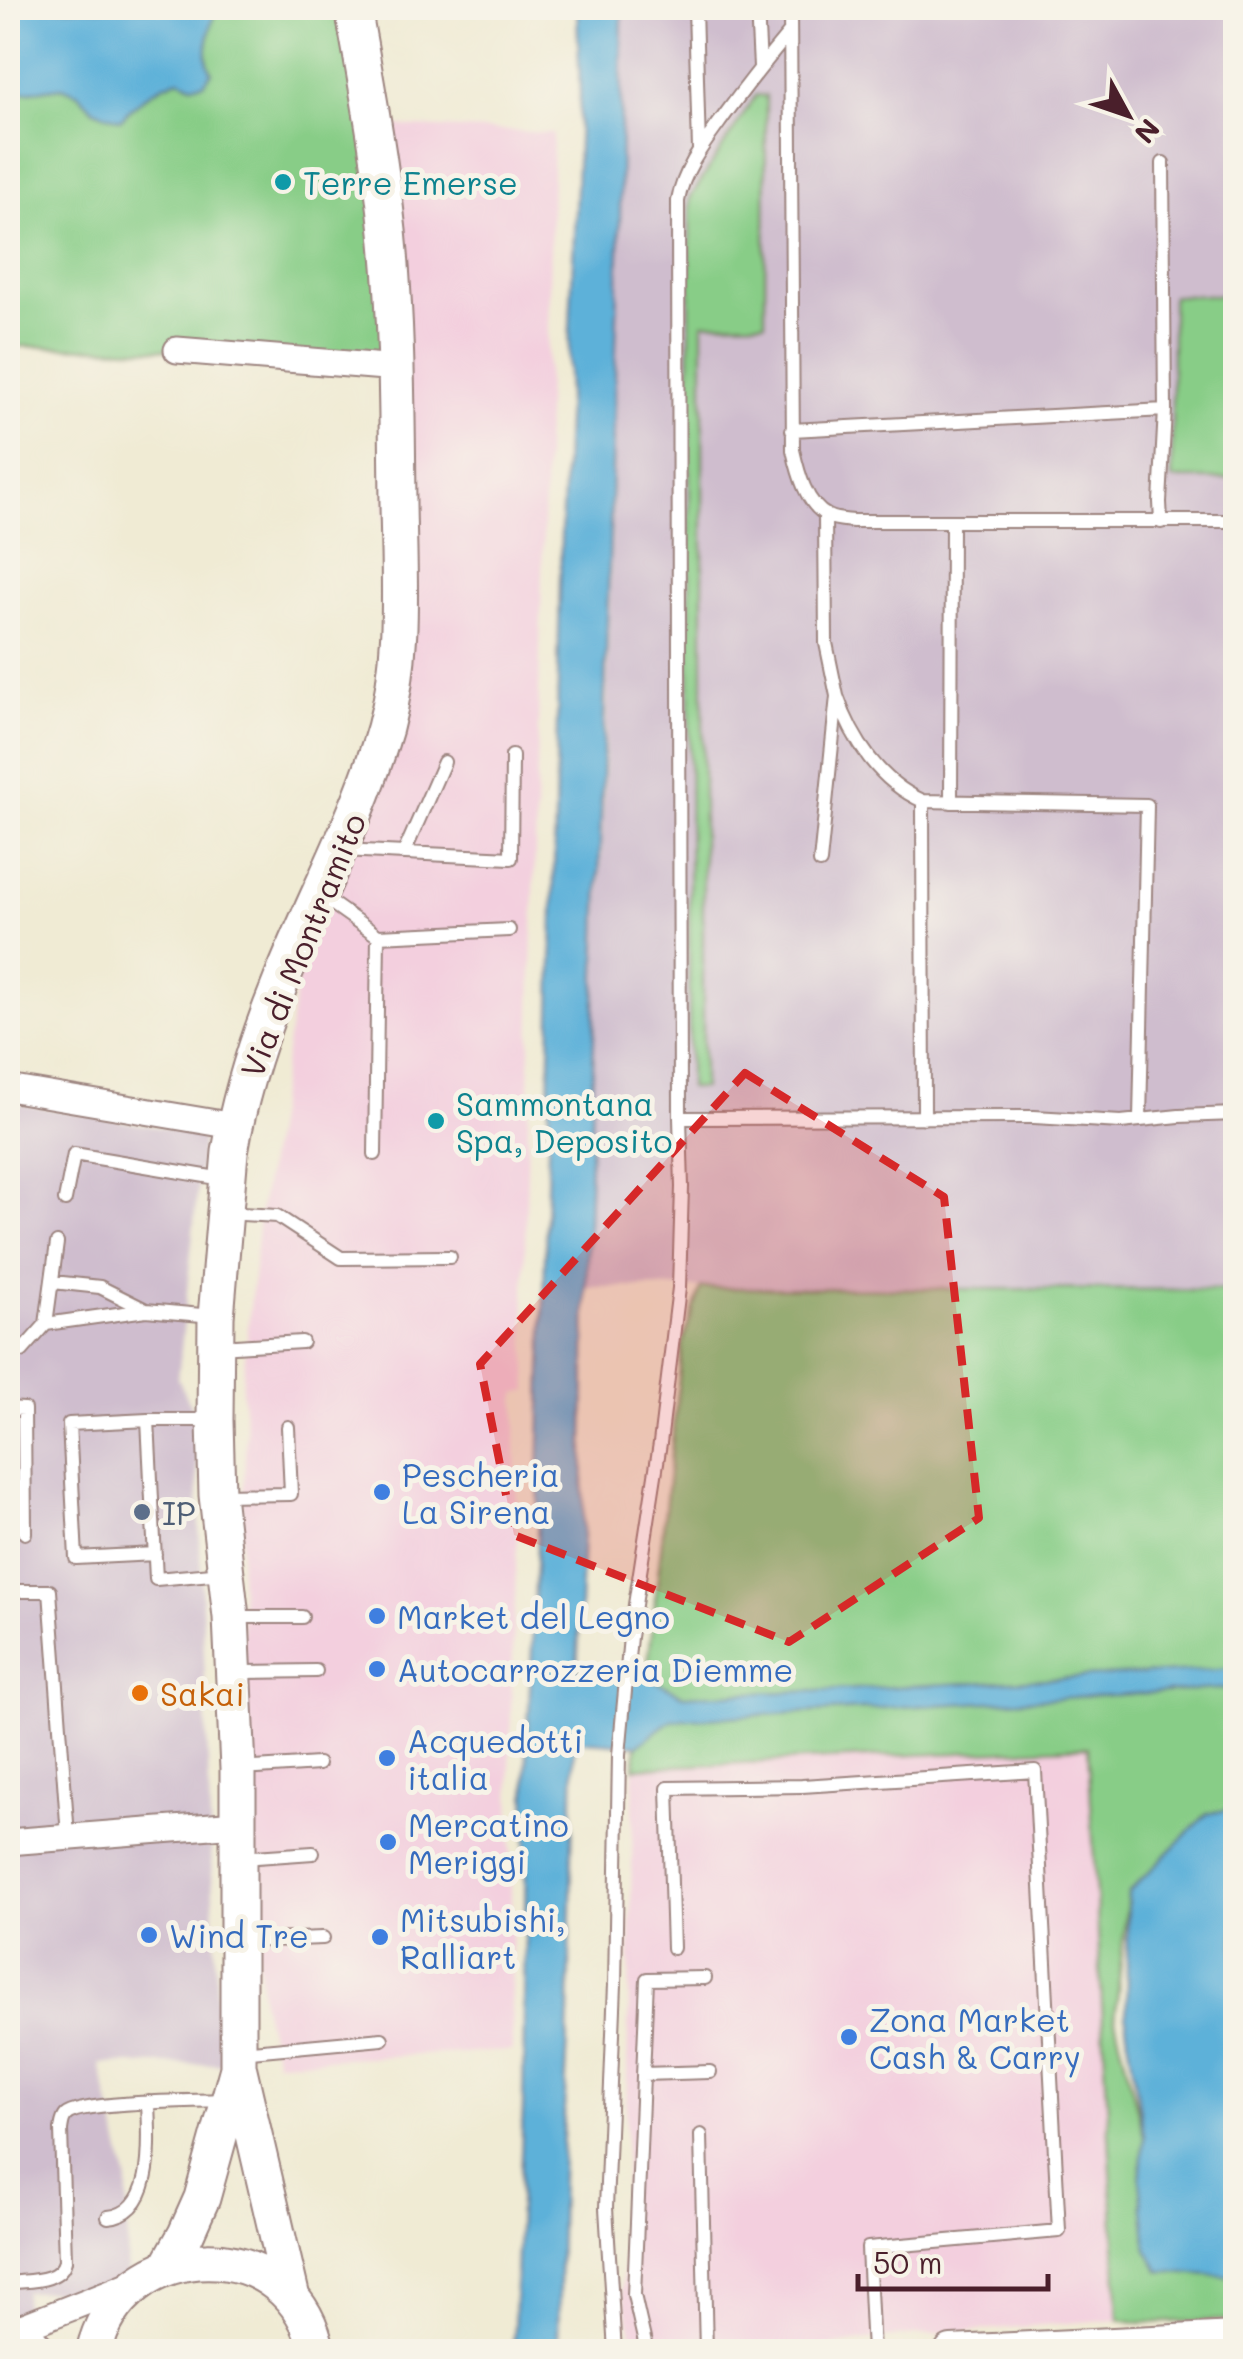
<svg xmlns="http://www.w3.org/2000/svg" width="1243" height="2359" font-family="Mali,sans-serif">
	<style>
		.built { fill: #f3cfde }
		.industrial { fill: #cfbdce }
		.green { fill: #88cd87; stroke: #697659; stroke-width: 2.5 }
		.water { fill: #5db1d9; stroke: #546882; stroke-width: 2.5 }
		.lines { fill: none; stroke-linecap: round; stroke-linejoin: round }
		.service-casing { stroke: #9d8580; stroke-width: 16 }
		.minor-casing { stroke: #9d8580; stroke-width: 29 }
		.tertiary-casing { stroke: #9d8580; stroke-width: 36 }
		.secondary-casing { stroke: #9d8580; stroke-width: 39 }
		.service { stroke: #fff; stroke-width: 12 }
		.minor { stroke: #fff; stroke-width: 25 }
		.tertiary { stroke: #fff; stroke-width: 32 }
		.secondary { stroke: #fff; stroke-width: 35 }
		.marked { fill: #d62828; fill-opacity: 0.2; stroke: #d62828; stroke-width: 8; stroke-dasharray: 20 12; stroke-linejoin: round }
		.culture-dot { fill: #0f9aa8; stroke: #f7f3e8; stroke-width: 4 }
		.shop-dot { fill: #3f7fe0; stroke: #f7f3e8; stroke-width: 4 }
		.service-dot { fill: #5c6f8a; stroke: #f7f3e8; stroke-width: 4 }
		.food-dot { fill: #e8710a; stroke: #f7f3e8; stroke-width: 4 }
		.labels { text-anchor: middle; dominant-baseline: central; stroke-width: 10; stroke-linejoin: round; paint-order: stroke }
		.culture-label { font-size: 32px; fill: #0d838f; stroke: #f7f3e8; text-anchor: start }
		.street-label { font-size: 32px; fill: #4a1f2b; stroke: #f7f3e8 }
		.shop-label { font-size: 32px; fill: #366cbe; stroke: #f7f3e8; text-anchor: start }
		.service-label { font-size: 32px; fill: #4e5e75; stroke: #f7f3e8; text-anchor: start }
		.food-label { font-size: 32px; fill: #c56008; stroke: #f7f3e8; text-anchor: start }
	</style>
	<rect width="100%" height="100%" fill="#f7f3e8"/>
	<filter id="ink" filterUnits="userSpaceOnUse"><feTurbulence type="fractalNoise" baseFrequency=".01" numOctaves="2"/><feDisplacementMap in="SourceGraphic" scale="20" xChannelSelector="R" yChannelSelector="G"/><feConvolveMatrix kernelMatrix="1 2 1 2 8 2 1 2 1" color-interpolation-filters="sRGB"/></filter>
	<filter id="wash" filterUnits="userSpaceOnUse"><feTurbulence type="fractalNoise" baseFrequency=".0048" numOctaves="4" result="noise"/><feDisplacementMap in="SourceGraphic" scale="40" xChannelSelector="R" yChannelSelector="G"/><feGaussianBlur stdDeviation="2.25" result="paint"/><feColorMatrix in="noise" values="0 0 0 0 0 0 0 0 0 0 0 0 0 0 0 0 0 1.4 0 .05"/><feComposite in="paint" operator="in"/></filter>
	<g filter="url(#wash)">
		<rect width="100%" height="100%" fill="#f0ebd4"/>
		<path class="built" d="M373 125 553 133 524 1291 528 1391 516 1393 517 1540 510 1740 512 2051 276 2061 262 2001 256 1930 240 1574 246 1431 242 1387 259 1217 306 929 391 701Z
			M1088 1747 1119 2319 881 2338 800 2351H636L622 2292 634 1768Z"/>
		<path class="industrial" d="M623 8H1235V1290L586 1287 606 735 617 353Z
			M8 1102 203 1135 178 1379 195 1415 217 2004 227 2064H100L128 2182 127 2289 25 2292 26 2352 8 2351Z"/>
		<path class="green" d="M222 8H239L247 11 248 8H353L397 368 177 350 8 346V94L62 87 79 94 94 110 120 120C138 101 155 87 179 79L192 85 212 72C201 55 210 32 214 13Z
			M756 95 766 96 765 322 703 323V1088H689L690 198Z
			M1235 295V479H1172V296Z
			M701 1288 1235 1290V1808L1207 1814 1128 1893 1115 2020 1144 2136 1140 2180 1160 2271 1235 2277V2320L1139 2323 1119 2319 1088 1747 634 1768 652 1632 683 1340Z"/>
		<path class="water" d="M8 8H222L214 13C210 32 201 55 212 72L204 83 192 85 179 79C154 87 138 101 120 120L94 110 79 94 62 87 8 94Z
			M577 8H622L620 220 586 1287 583 1537 577 1672 646 1676 683 1695 818 1691 1235 1669 1236 1688 671 1720 638 1745 574 1740 569 2014 561 2176 558 2341 556 2351 513 2352 523 2108 527 1750 537 1547 548 1154 561 537 580 95Z
			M1235 1808V2277L1160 2271 1147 2250 1140 2180 1144 2136 1126 2026 1128 1893 1207 1814Z"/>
	</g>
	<g filter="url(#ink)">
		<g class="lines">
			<g class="service-casing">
				<path id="service" d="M695 8 699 150
					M757 8 760 67
					M790 8 793 450C798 472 806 505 828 516 835 520 845 520 853 521H1236
					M790 32C768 58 747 85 727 112 707 140 684 167 678 201L680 1118 1034 1117 1121 1122 1179 1116 1236 1114
					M792 430 1165 410
					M1161 522 1160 502 1165 410 1163 163
					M837 696C852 740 880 782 923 801L1147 805 1140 1119
					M923 801 924 1118
					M951 802 952 522
					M342 850 511 858 512 756
					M404 853 444 762
					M820 862 837 696 826 643 825 515
					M320 895 378 936 509 930
					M375 1154 378 936
					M65 1200 74 1154 223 1179
					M225 1213 277 1216 341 1258 450 1257
					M53 1282 100 1287 146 1310 213 1316
					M46 1324 146 1310
					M219 1347 302 1342
					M8 1349 22 1351 46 1324 57 1243
					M8 1408 24 1409 25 1533
					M148 1420 69 1424 76 1558 155 1554
					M212 1420H148L156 1579 223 1573
					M221 1495 291 1494 288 1427
					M8 1591H50L68 1836
					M235 1617H302
					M238 1672 316 1671
					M241 1769 318 1764
					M241 1858 313 1853
					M240 1941 323 1938
					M673 1948 668 1788 802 1786 1035 1771 1059 2231 868 2248 873 2352
					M240 2052 382 2039
					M643 2074 710 2072
					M701 2135 706 2352
					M108 2217C157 2213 149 2137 148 2102
					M8 2283C27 2280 60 2283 65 2261L61 2130C62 2124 62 2119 66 2115 80 2101 202 2101 227 2100
					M615 2352 606 2208 615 1984 619 1755 630 1637 660 1443 679 1288 682 1187 680 1118
					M647 2352 634 2295 647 1979 705 1978"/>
			</g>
			<g class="minor-casing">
				<path id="minor" d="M177 350 397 368
					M8 1088 234 1126
					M8 1842 237 1824
					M8 2326 22 2327 131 2284
					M22 2327 46 2352"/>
			</g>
			<g class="tertiary-casing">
				<path id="tertiary" d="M951 2352 1236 2338"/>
			</g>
			<g class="secondary-casing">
				<path id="secondary" d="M239 2070 292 2298
					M168 2266 186 2234 202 2198 238 2068V1769L231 1617 217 1495 215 1420 216 1317 230 1152C240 1093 259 1035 282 979 316 895 360 815 385 728 405 654 399 578 398 503 397 412 397 322 388 231 380 156 366 82 353 8
					M94 2352C122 2232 293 2229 317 2352"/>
			</g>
			<use href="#service" class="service"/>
			<use href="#minor" class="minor"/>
			<use href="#tertiary" class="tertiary"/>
			<use href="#secondary" class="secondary"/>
		</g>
	</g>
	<path class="marked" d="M745 1073 944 1197 979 1518 789 1642 514 1535 480 1364Z"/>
	<g class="culture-dot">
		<circle cx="283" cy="182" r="10"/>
		<circle cx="436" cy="1121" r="10"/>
	</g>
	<g class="shop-dot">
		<circle cx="382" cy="1492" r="10"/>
		<circle cx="377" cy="1616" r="10"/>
		<circle cx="377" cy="1669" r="10"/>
		<circle cx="387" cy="1758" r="10"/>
		<circle cx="388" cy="1842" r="10"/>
		<circle cx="149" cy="1935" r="10"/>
		<circle cx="380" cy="1937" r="10"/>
		<circle cx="849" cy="2037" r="10"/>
	</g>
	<circle class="service-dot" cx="142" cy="1512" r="10"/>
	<circle class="food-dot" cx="140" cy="1693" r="10"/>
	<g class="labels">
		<g class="culture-label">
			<text x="303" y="182">Terre Emerse</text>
			<text x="456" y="1103">Sammontana<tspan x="456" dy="37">Spa, Deposito</tspan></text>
		</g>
		<g class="street-label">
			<text transform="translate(302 945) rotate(-68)">Via di Montramito</text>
		</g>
		<g class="shop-label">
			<text x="402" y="1474">Pescheria<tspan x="402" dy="37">La Sirena</tspan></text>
			<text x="397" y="1616">Market del Legno</text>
			<text x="397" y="1669">Autocarrozzeria Diemme</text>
			<text x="407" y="1740">Acquedotti<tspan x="407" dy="37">italia</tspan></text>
			<text x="408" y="1824">Mercatino<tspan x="408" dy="37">Meriggi</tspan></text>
			<text x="400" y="1919">Mitsubishi,<tspan x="400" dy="37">Ralliart</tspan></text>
			<text x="169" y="1935">Wind Tre</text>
			<text x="869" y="2019">Zona Market<tspan x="869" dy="37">Cash &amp; Carry</tspan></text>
		</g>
		<g class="service-label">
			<text x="162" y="1512">IP</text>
		</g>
		<g class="food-label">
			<text x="160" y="1693">Sakai</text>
		</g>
	</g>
	<rect width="1243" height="2359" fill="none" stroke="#f7f3e8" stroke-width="40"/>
	<g transform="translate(1128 115) rotate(130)" stroke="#f7f3e8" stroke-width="8" paint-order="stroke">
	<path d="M0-8L18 38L0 25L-18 38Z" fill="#4a1f2b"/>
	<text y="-15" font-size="28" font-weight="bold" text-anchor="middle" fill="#4a1f2b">N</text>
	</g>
	<path d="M858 2274v15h190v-15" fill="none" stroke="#4a1f2b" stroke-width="5"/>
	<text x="873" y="2274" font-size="30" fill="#4a1f2b" stroke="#f7f3e8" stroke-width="8" paint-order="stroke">50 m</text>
</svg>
